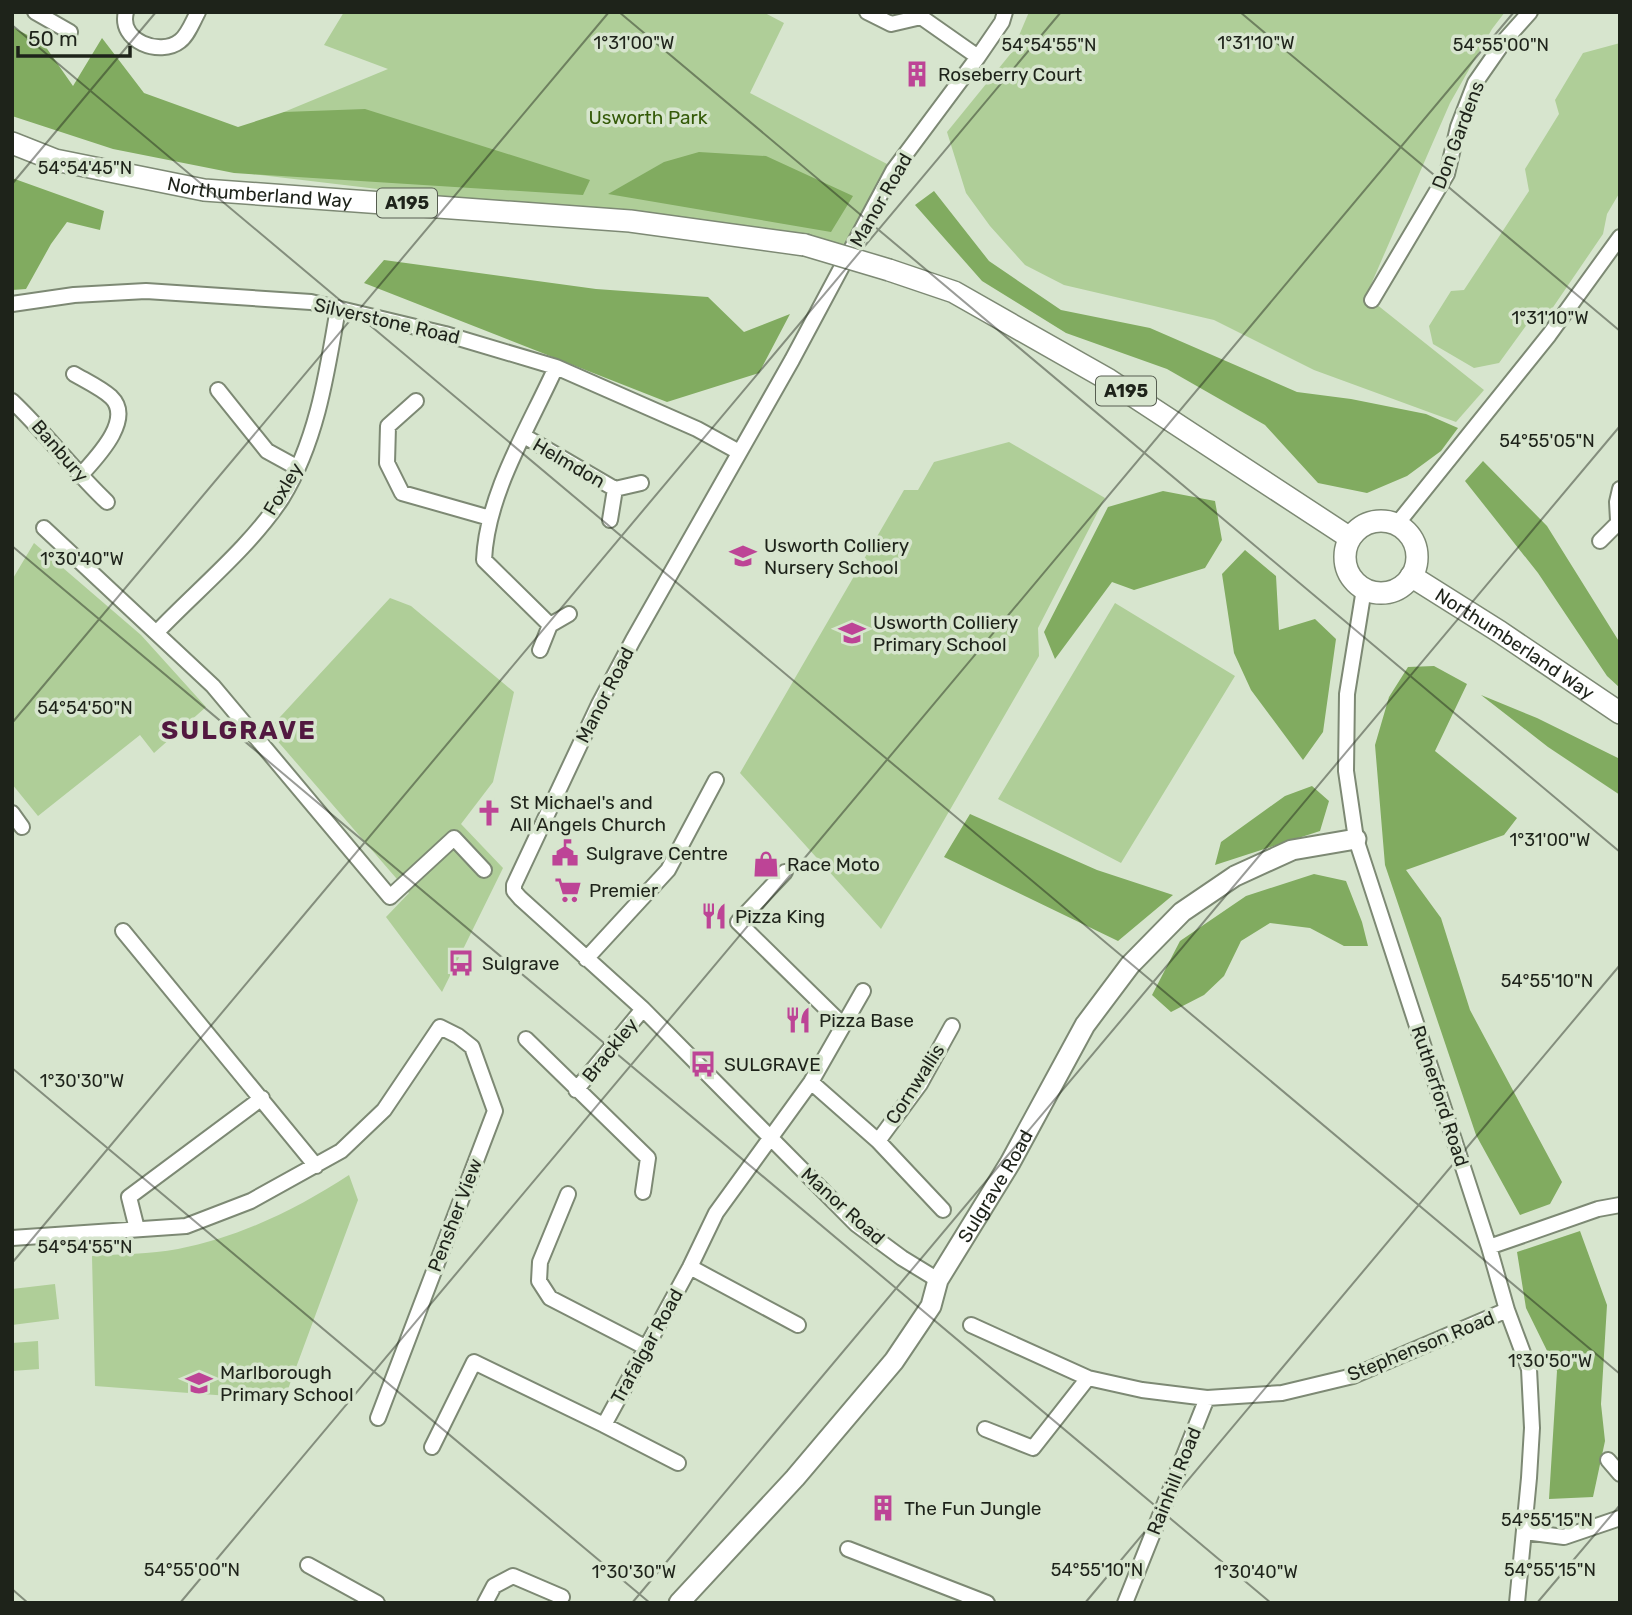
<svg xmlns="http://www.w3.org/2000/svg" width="1632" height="1615" font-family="Rubik,sans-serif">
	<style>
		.green { fill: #afce98 }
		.forest { fill: #81ab60 }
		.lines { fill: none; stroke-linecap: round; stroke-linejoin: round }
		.street-casing { stroke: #7d8974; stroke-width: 18 }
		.secondary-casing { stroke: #7d8974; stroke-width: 23 }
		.primary-casing { stroke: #7d8974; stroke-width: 24 }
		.street { stroke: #fff; stroke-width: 14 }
		.secondary { stroke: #fff; stroke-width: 19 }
		.primary { stroke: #fff; stroke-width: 21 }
		.primary-bridge-casing { stroke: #7d8974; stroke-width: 24; stroke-linecap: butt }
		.primary-bridge { stroke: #fff; stroke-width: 21 }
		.ticks { fill: none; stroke: #1e231a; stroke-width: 2; stroke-opacity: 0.45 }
		.labels { text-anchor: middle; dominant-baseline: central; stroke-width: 7; stroke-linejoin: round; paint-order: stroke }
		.shield { fill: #d7e5ce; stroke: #565d50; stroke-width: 2 }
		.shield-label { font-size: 18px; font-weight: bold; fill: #1e231a }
		.poi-label { font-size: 19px; fill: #1e231a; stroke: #d7e5ce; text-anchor: start }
		.park-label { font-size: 19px; fill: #345a08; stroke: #d7e5ce }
		.street-label { font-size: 19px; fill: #1e231a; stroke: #d7e5ce }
		.district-label { font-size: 26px; font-weight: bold; letter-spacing: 2px; fill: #521840; stroke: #d7e5ce }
		.ticks-label { font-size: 18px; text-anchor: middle; fill: #1e231a; stroke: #d7e5ce; stroke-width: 7; stroke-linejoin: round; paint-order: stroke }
	</style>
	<rect width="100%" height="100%" fill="#d7e5ce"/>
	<path class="green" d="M344 12H763L784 23 750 93 889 165 855 246 252 174 284 112 388 69 324 45Z
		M1029 12H1505L1492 29 1450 103 1366 296 1484 390 1456 422 1314 370 1214 320 1064 285 1025 265 990 226 966 193 947 132 1012 52Z
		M1620 43V192L1607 214 1603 234 1545 319 1528 323 1499 363 1474 368 1433 344 1429 326 1451 291 1464 290 1529 191 1525 169 1559 114 1555 100 1583 53Z
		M1009 442 1105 498 1038 628 1039 656 881 929 740 773 904 490H918L934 462Z
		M34 543 141 635 206 707 154 753 140 735 38 816 12 784V580Z
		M390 598 411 606 514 692 493 782 461 824 503 868 442 992 386 917 409 893 268 730Z
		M1115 603 1235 676 1121 863 998 799Z
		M349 1175 358 1200 284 1400 95 1386 92 1256C120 1254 150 1254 178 1249 240 1237 297 1209 349 1175Z
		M55 1284 59 1319 12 1325V1289Z
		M38 1341 39 1369 12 1371V1343Z"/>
	<path class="forest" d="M12 27 43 43 73 86 102 38 144 93 238 127 284 112 365 109 590 180 583 195 234 173 113 149 12 116Z
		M699 152 766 156 853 196 831 232 608 194 664 162Z
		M12 178 104 211 100 230 67 222 51 244 26 289 12 290Z
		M934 191 989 261 1061 310 1150 328 1297 392 1351 399 1426 414 1458 428 1441 451 1407 476 1367 493 1318 483 1265 425 1167 369 1066 333 982 281 915 205Z
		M384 260 596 289 708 297 744 332 790 314 759 373 667 402 364 283Z
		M1483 461 1547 526 1620 643V688L1607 676 1538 573 1465 481Z
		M1163 491 1215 501 1222 540 1205 568 1134 590 1112 582 1055 659 1044 632 1108 507Z
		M1245 550 1276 576 1279 630 1315 619 1336 639 1323 732 1303 760 1251 690 1234 653 1222 574Z
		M1434 666 1467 684 1435 751 1517 818 1504 835 1406 870 1441 918 1470 1010 1562 1182 1550 1204 1520 1215 1476 1135 1385 865 1375 745 1389 697 1408 667Z
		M1481 695 1537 718 1620 759V795L1548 747Z
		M1312 786 1329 801 1320 831 1215 865 1221 842 1285 796Z
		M970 814 1097 870 1173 895 1118 941 944 857Z
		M1314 874 1346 881 1362 922 1368 946H1344L1310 928 1270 923 1241 941 1224 976 1204 995 1171 1012 1152 995 1180 941 1246 896Z
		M1580 1231 1607 1305 1601 1404 1605 1441 1593 1497 1549 1499 1557 1371 1526 1308 1517 1252Z"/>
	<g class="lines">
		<g class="street-casing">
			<path id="street" d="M35 12 70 32
				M126 12C118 41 160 57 180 41 188 35 193 21 198 12
				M867 12 891 24 921 17 978 57
				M1372 300 1447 174 1458 127 1475 83 1505 40 1530 12
				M12 304 74 295 146 291 311 302 445 334 556 367 697 429 739 452
				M74 374C86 381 101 388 111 397 135 420 94 460 80 476
				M218 390 267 451 298 468
				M12 401C46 433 73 470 107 502
				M416 401 388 426 387 463 402 493 490 518
				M524 436 615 489
				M610 520 615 489 641 483
				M1618 520 1617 502 1620 489
				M1397 524 1549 335 1620 237
				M44 528 213 686 390 897 454 838 484 870
				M1600 541 1620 521
				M1364 589 1347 694 1346 771 1356 839 1489 1247 1507 1310 1529 1369 1532 1428 1529 1478 1517 1603
				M550 625 484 560C487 493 529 427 556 367
				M157 632C197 590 251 546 282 498 317 441 327 373 338 308
				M540 650 550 625 569 614
				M12 813 22 827
				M785 872 738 922 842 1024
				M123 931 316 1166
				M586 959 668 870 716 780
				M526 1039 648 1158 643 1192
				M811 1082 878 1141 943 1210
				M576 1090 643 1009
				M878 1141 920 1084 952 1026
				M568 1194 540 1262 539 1281 550 1298 645 1347
				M137 1229 129 1197 262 1098
				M12 1238 186 1226 251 1201 341 1151 384 1110 440 1027 458 1036 472 1047 495 1111 378 1418
				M1489 1247 1598 1209 1620 1205
				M690 1267 798 1325
				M938 1280 902 1258 856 1224 643 1009 520 898 514 891V885L599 704 633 640 792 360 893 171 978 57 1002 22 1005 12
				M971 1325 1088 1378 1142 1390 1207 1398 1282 1393 1353 1376 1507 1310
				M604 1425 678 1463
				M985 1429 1033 1448 1088 1378
				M432 1447 474 1362 604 1425 690 1267 716 1213 811 1082 863 991
				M1608 1460 1620 1474
				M1525 1532 1564 1537 1620 1518
				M848 1549 987 1603
				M308 1565 377 1603
				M485 1603 494 1586 513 1576 562 1597
				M1125 1603 1207 1398"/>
		</g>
		<g class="secondary-casing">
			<g id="secondary">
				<path id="s1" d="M679 1603 795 1478 894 1361 931 1306 938 1280 1010 1163 1085 1025 1130 965 1182 912 1235 876 1292 850 1356 839"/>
			</g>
		</g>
		<g class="primary-casing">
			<g id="primary">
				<path id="s2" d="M12 143 55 160 204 190 630 221 805 245"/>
				<path d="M889 270 954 292 1109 380 1350 538"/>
				<circle cx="1381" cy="557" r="36"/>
				<path id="s3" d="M1411 576 1500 632 1620 713"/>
			</g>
		</g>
		<use href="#street" class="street"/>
		<use href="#secondary" class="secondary"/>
		<use href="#primary" class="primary"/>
		<g class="primary-bridge-casing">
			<path id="primary-bridge" d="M805 245 889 270"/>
		</g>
		<use href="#primary-bridge" class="primary-bridge"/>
	</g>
	<path class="ticks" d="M619 12 1620 852M1240 12 1620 331M12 25 1620 1374M12 184 156 12M12 546 1271 1603M12 723 609 12M12 1068 650 1603M12 1263 1061 12M12 1589 28 1603M180 1603 1514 12M632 1603 1620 426M1085 1603 1620 965M1537 1603 1620 1505"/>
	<defs>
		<g id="building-bare" transform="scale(2.1)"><path d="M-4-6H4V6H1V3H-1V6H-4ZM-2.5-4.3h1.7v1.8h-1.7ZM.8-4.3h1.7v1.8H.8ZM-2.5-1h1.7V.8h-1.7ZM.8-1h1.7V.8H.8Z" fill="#bd4496" stroke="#d7e5ce" stroke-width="2.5" paint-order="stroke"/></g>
		<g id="school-bare" transform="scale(2.1)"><path d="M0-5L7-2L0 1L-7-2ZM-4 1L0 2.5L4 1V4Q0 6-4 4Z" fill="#bd4496" stroke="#d7e5ce" stroke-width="2.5" paint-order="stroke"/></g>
		<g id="church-bare" transform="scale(2.1)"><path d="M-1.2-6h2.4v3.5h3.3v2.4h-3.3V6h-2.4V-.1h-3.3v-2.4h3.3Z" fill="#bd4496" stroke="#d7e5ce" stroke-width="2.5" paint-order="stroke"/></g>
		<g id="civic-bare" transform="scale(2.1)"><path d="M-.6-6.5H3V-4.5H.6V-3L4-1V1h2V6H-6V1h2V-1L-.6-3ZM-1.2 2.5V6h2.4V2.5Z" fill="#bd4496" stroke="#d7e5ce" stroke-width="2.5" paint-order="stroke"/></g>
		<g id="shop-bare" transform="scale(2.1)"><path d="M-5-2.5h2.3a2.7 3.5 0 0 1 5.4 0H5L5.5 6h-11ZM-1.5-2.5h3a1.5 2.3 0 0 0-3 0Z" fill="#bd4496" stroke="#d7e5ce" stroke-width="2.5" paint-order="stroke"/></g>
		<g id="supermarket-bare" transform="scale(2.1)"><path d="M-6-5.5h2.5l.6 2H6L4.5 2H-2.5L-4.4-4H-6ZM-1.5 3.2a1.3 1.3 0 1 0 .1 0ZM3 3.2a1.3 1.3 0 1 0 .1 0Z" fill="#bd4496" stroke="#d7e5ce" stroke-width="2.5" paint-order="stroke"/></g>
		<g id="restaurant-bare" transform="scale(2.1)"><path d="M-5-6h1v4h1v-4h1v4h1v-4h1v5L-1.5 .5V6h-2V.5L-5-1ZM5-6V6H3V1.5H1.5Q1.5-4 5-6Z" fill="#bd4496" stroke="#d7e5ce" stroke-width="2.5" paint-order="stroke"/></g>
		<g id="bus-bare" transform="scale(2.1)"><path d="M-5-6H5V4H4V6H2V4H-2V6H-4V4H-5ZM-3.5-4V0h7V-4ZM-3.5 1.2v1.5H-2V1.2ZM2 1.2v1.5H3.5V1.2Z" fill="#bd4496" stroke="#d7e5ce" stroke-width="2.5" paint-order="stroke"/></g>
	</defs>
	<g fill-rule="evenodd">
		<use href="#building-bare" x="917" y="74"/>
		<use href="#school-bare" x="743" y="556"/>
		<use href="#school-bare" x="852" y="633"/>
		<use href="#church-bare" x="489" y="813"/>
		<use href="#civic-bare" x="565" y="853"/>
		<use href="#shop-bare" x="766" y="864"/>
		<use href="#supermarket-bare" x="568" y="890"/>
		<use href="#restaurant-bare" x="714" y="916"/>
		<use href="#bus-bare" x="461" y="963"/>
		<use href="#restaurant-bare" x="798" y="1020"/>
		<use href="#bus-bare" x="703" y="1064"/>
		<use href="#school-bare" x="199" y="1383"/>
		<use href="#building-bare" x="883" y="1508"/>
	</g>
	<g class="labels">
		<g class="shield">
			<rect x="377" y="188.5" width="60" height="29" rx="5"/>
			<rect x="1096" y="376.5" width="60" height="29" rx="5"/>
		</g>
		<g class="shield-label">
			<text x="407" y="203">A195</text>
			<text x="1126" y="391">A195</text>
		</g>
		<g class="poi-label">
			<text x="938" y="74">Roseberry Court</text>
			<text x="764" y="545">Usworth Colliery<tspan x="764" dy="22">Nursery School</tspan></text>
			<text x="873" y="622">Usworth Colliery<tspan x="873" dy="22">Primary School</tspan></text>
			<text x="510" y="802">St Michael's and<tspan x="510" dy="22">All Angels Church</tspan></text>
			<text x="586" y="853">Sulgrave Centre</text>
			<text x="787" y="864">Race Moto</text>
			<text x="589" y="890">Premier</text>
			<text x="735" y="916">Pizza King</text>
			<text x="482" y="963">Sulgrave</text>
			<text x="819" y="1020">Pizza Base</text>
			<text x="724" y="1064">SULGRAVE</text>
			<text x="220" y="1372">Marlborough<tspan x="220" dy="22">Primary School</tspan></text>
			<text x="904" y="1508">The Fun Jungle</text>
		</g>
		<g class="park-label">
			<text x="648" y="117">Usworth Park</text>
		</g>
		<g class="street-label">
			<text transform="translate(1458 135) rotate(-69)">Don Gardens</text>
			<text stroke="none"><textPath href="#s2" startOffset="254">Northumberland Way</textPath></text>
			<text transform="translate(881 200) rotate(-60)">Manor Road</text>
			<text transform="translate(387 321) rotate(13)">Silverstone Road</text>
			<text transform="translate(60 451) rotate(49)">Banbury</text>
			<text transform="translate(569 463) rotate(30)">Helmdon</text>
			<text transform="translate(283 489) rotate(-59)">Foxley</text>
			<text stroke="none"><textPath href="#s3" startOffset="124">Northumberland Way</textPath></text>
			<text transform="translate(605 695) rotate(-63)">Manor Road</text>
			<text transform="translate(610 1050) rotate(-51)">Brackley</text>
			<text transform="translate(915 1084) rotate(-57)">Cornwallis</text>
			<text transform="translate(1440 1096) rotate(72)">Rutherford Road</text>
			<text stroke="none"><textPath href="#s1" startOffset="527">Sulgrave Road</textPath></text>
			<text transform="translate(843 1206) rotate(42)">Manor Road</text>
			<text transform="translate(455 1215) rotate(-69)">Pensher View</text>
			<text transform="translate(647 1346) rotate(-61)">Trafalgar Road</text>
			<text transform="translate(1421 1346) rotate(-22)">Stephenson Road</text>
			<text transform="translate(1174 1481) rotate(-68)">Rainhill Road</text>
		</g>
		<g class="district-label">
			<text x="239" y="730">SULGRAVE</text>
		</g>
	</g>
	<g class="ticks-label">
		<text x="634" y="49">1°31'00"W</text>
		<text x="1256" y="49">1°31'10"W</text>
		<text x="1049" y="51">54°54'55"N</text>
		<text x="1501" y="51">54°55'00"N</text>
		<text x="85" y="174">54°54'45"N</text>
		<text x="1550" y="324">1°31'10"W</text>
		<text x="1547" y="447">54°55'05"N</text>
		<text x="82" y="565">1°30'40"W</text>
		<text x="85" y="714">54°54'50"N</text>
		<text x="1550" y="846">1°31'00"W</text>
		<text x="1547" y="987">54°55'10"N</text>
		<text x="82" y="1087">1°30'30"W</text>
		<text x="85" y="1253">54°54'55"N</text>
		<text x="1550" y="1367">1°30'50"W</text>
		<text x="1547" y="1526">54°55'15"N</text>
		<text x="192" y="1576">54°55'00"N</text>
		<text x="1097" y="1576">54°55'10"N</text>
		<text x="1550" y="1576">54°55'15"N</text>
		<text x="634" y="1578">1°30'30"W</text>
		<text x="1256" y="1578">1°30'40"W</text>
	</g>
	<rect width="1632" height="1615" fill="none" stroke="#1e231a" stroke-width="28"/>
	<path d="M18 46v10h112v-10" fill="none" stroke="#1e231a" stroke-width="3.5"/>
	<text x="28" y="46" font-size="21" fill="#1e231a" stroke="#d7e5ce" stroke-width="5" paint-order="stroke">50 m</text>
</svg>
